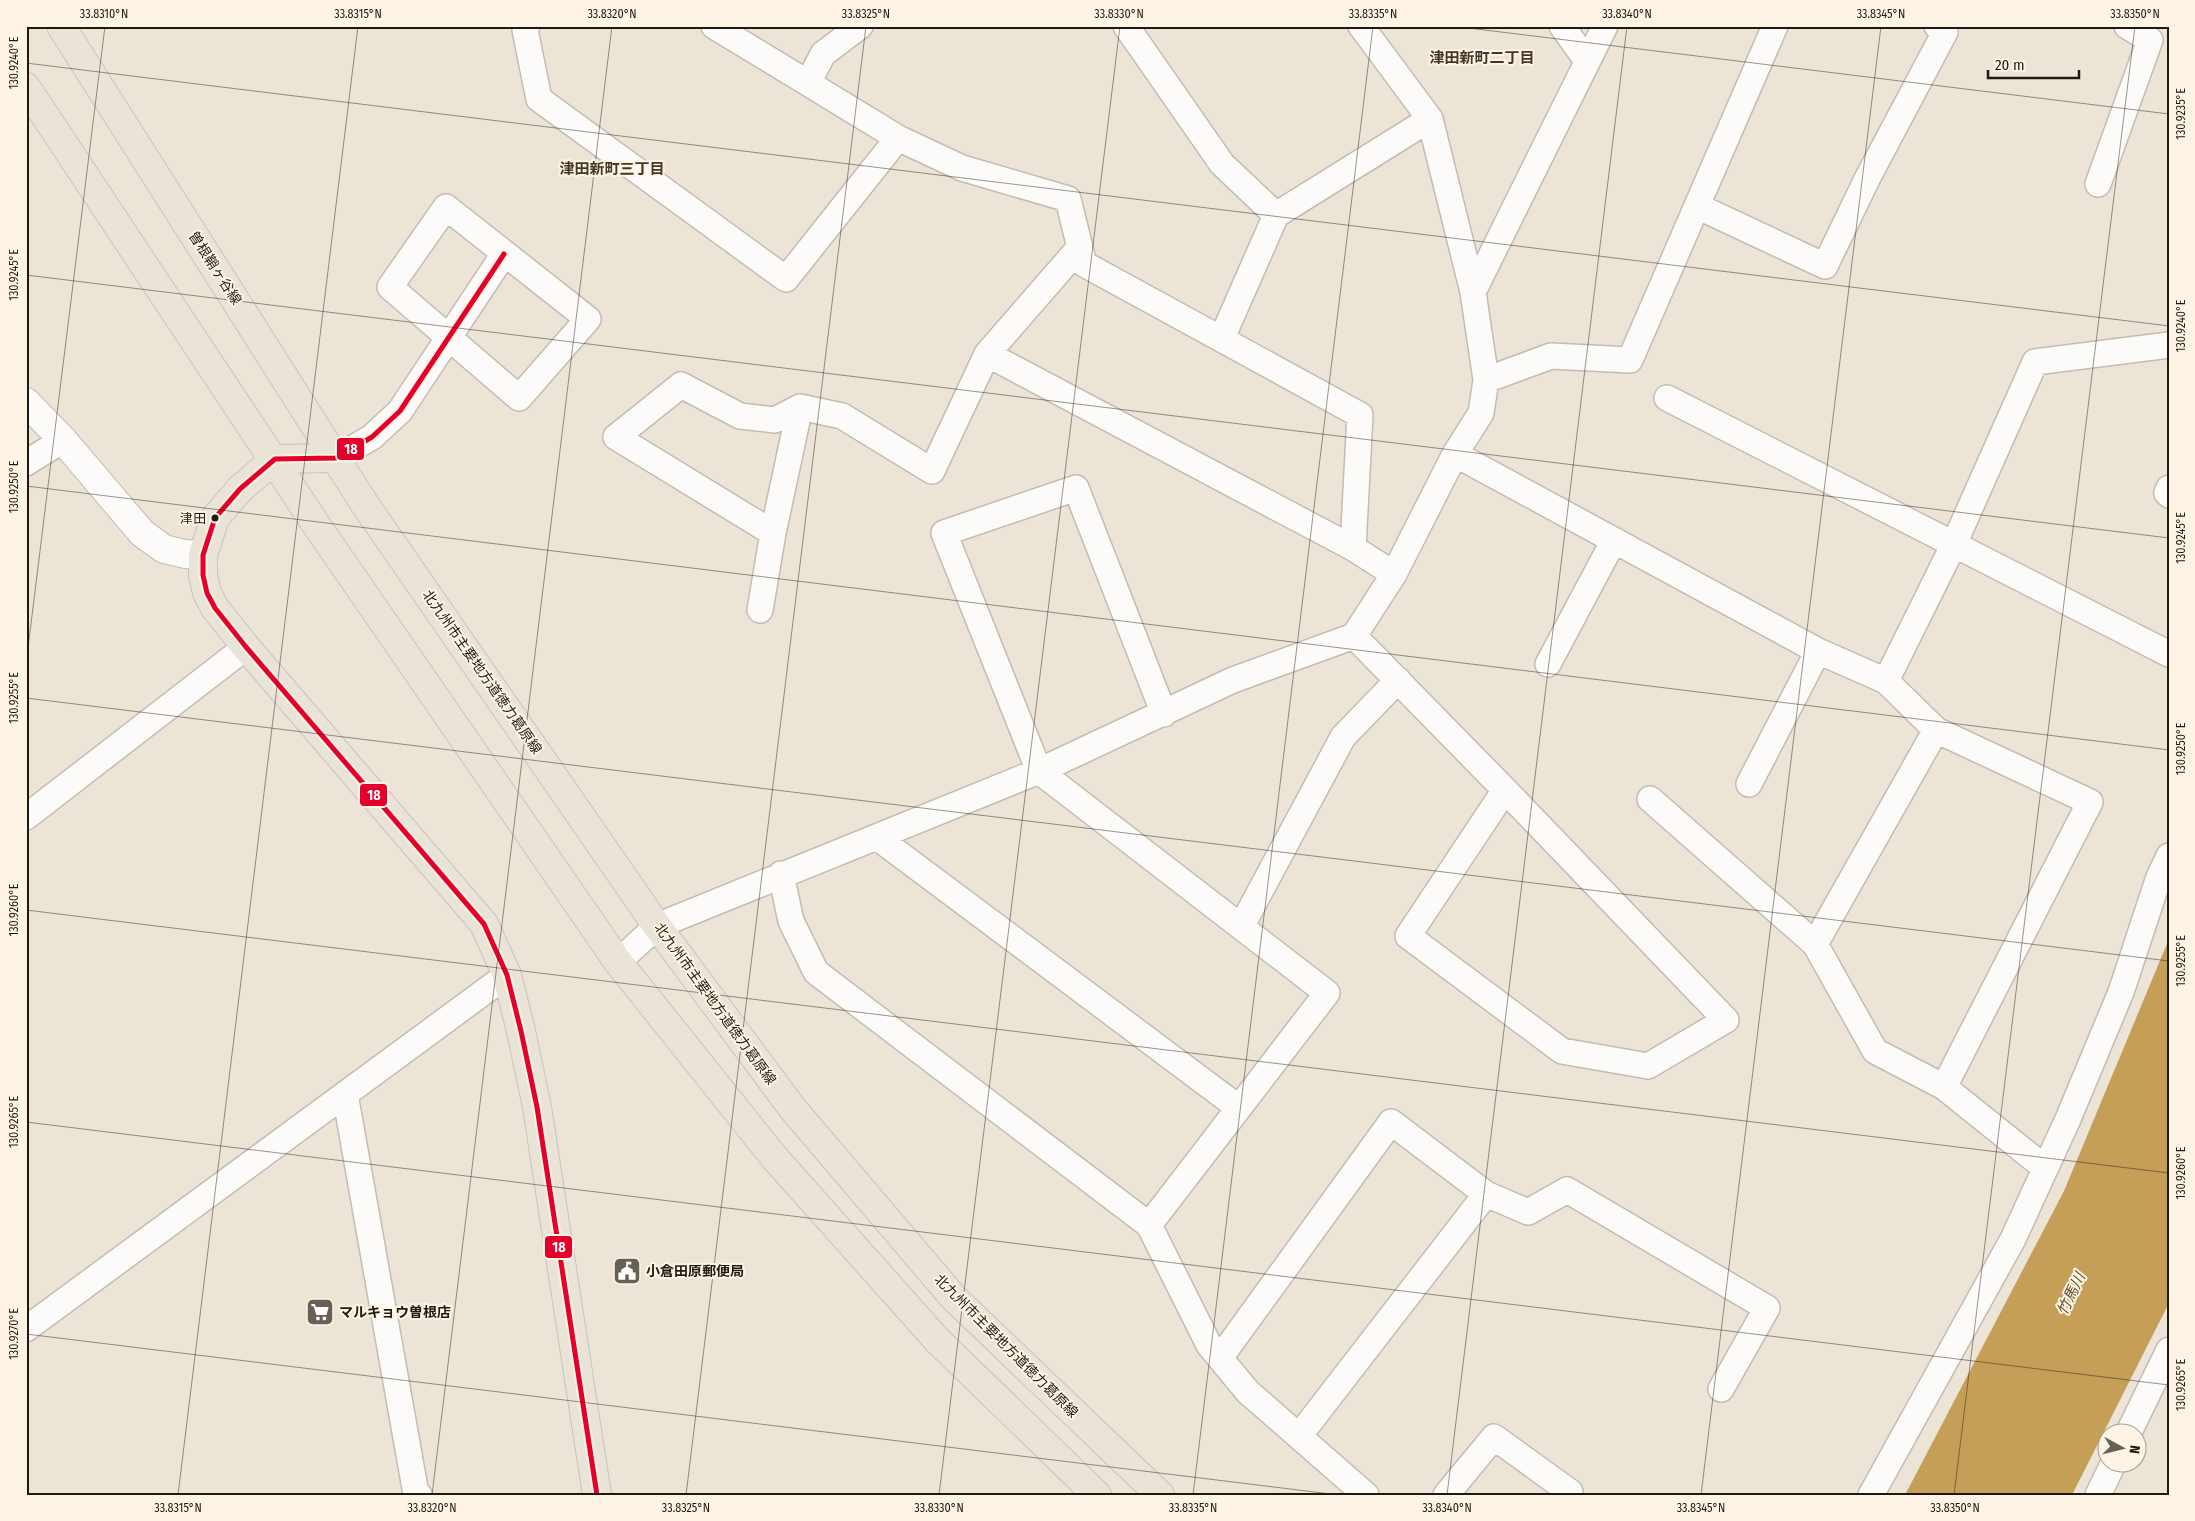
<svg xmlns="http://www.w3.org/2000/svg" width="2195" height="1521" font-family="'Fira Sans Condensed','Noto Sans JP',sans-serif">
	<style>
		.water { fill: #c59f57 }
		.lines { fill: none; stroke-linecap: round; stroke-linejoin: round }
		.minor-casing { stroke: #c3bcb2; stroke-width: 28 }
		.tertiary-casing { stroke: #c3bcb2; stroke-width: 30 }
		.primary-casing { stroke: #c7c3bd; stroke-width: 30 }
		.minor { stroke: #fcfbf9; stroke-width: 25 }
		.tertiary { stroke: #fcfbf9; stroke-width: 28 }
		.primary { stroke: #e9e3d8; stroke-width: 28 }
		.bus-1-casing { stroke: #fdf4e5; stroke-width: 9 }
		.bus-1 { stroke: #e4002b; stroke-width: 5 }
		.ticks { fill: none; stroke: #1f1911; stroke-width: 1; stroke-opacity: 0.45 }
		.bus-dot { fill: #1f1911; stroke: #fdf4e5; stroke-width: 2 }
		.labels { text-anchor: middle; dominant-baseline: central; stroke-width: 4; stroke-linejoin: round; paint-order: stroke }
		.bus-label { font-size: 13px; fill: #1f1911; stroke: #fdf4e5; text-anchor: end }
		.street-label { font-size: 14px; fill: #1f1911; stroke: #fdf4e5 }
		.poi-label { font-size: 14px; font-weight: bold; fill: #1f1911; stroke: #fdf4e5; text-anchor: start }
		.neighbourhood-label { font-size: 15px; font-weight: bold; fill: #443824; stroke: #fdf4e5 }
		.water-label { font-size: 15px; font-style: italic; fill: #624b26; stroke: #fdf4e5 }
		.line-badge { stroke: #fdf4e5; stroke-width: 2 }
		.badge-label { font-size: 14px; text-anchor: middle; font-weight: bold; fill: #fff }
		.neatline { fill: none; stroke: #1f1911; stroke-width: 2 }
		.ticks-label { font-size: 12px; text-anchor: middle; fill: #1f1911 }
	</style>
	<rect width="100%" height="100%" fill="#ece4d6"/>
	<path class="water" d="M2169 939V1303L2072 1495H1905L2064 1191Z"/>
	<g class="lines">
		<g class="minor-casing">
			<path id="minor" d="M527 26 525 30 539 99 786 279 898 138
				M714 26 898 138 962 168 1068 199 1084 264 1360 415 1353 548 1394 574
				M1126 26 1222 164 1276 215 1430 119
				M1562 26 1587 61
				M808 83 823 54 860 26
				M2098 184 2150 40 2127 26
				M1697 206 1825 266 1867 179 1945 32 1937 26
				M446 207 588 319 519 398 390 287Z
				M1473 292 1605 26
				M1222 338 1276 215
				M987 354 1353 548
				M1486 380 1551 356 1630 360 1775 26
				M1667 398 2169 654
				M1455 454 1818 651 1886 681 1954 544 2035 362 2169 345
				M336 458 372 437 400 411 504 254
				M26 463 63 440
				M2169 488 2167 493 2169 495
				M773 533 616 437 681 385 740 416 775 420 800 407
				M760 610 773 533 800 407 842 416 932 471 987 354 1080 247
				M1354 636 1505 790
				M1548 664 1614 540
				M1886 681 1936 730 2090 802 1944 1087 1875 1051 1815 944 1936 730
				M1749 784 1818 651
				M1505 790 1726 1020 1648 1066 1562 1051 1408 936Z
				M1650 799 1815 944
				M26 817 246 647
				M878 838 1239 1108
				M781 874 791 921 816 972 1149 1225 1209 1345 1248 1392 1366 1495
				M1241 927 1343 737 1398 680
				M618 962 657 926 1039 771 1233 680 1354 636 1394 574 1455 454 1481 413 1486 380 1473 292 1430 119 1361 26
				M1944 1087 2045 1168
				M345 1094 416 1494 419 1495
				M1486 1194 1528 1212 1567 1190 1767 1308 1721 1389
				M1149 1225 1327 993 1039 771 944 533 1076 488 1164 714
				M26 1329 507 975
				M1220 1358 1391 1122 1486 1194 1299 1436
				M2128 1434 2169 1350
				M1446 1495 1494 1437 1570 1492 1567 1495
				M1871 1495 2013 1239 2068 1119 2121 992 2159 877 2169 856
				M2098 1495 2113 1464"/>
		</g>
		<g class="tertiary-casing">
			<path id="tertiary" d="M26 402 63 440 142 533 164 549 185 554 203 555"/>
		</g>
		<g class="primary-casing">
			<path id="primary" d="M61 26 364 503 657 926 793 1109 953 1297 1160 1495
				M26 87 317 526 618 962 773 1156 938 1341 1097 1495
				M336 458 275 459 240 489 215 518 203 555V575L207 593 215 608 246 647 484 924 507 975 521 1031 537 1107 597 1495"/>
		</g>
		<use href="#minor" class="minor"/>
		<use href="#tertiary" class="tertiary"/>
		<use href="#primary" class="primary"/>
		<g class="bus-1-casing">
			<path id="bus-1" d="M504 254 400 411 372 437 336 458 275 459 240 489 215 518 203 555V575L207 593 215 608 246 647 484 924 507 975 521 1031 537 1107 597 1495"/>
		</g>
		<use href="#bus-1" class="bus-1"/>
	</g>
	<path class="ticks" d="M1452 26 2169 114M26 63 2169 326M26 275 2169 538M26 486 2169 750M26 664 105 26M26 698 2169 961M26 910 2169 1173M26 1122 2169 1385M26 1334 1339 1495M178 1495 358 26M432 1495 612 26M686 1495 866 26M939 1495 1120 26M1193 1495 1373 26M1447 1495 1627 26M1701 1495 1881 26M1954 1495 2135 26"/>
	<defs>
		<g id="civic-square" transform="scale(1.4375)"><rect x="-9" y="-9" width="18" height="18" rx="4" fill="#676056" stroke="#fdf4e5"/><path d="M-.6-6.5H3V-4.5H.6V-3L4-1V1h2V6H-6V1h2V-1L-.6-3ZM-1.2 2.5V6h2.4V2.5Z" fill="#fff"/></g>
		<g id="supermarket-square" transform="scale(1.4375)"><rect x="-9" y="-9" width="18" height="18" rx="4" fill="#676056" stroke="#fdf4e5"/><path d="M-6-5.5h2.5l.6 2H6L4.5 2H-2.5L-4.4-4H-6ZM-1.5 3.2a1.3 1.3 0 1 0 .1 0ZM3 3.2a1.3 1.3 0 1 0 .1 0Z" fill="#fff"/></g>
	</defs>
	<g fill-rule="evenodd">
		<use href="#civic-square" x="627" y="1271"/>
		<use href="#supermarket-square" x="320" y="1312"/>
	</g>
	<circle class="bus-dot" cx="215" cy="518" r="4.5"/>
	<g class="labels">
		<g class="bus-label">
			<text x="206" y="518">津田</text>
		</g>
		<g class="street-label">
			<text transform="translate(215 268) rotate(57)">曽根鞘ヶ谷線</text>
			<text transform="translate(482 672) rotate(55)">北九州市主要地方道徳力葛原線</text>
			<text transform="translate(715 1004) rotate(54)">北九州市主要地方道徳力葛原線</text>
			<text transform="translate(1006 1346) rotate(45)">北九州市主要地方道徳力葛原線</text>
		</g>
		<g class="poi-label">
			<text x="646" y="1271">小倉田原郵便局</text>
			<text x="339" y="1312">マルキョウ曽根店</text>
		</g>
		<g class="neighbourhood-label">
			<text x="1482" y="58">津田新町二丁目</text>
			<text x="612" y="169">津田新町三丁目</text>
		</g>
		<g class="water-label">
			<text transform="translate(2071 1294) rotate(-64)">竹馬川</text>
		</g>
	</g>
	<g class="line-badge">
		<rect x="336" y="437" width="29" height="24" rx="5" fill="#e4002b"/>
		<rect x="359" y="783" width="29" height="24" rx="5" fill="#e4002b"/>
		<rect x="544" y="1235" width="29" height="24" rx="5" fill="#e4002b"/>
	</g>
	<g class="badge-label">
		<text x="351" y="454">18</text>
		<text x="374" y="800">18</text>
		<text x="559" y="1252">18</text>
	</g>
	<rect width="2195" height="1521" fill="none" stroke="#fdf4e5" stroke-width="55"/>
	<g transform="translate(2122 1448) rotate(97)"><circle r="24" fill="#fdf4e5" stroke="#a49c90"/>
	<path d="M0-4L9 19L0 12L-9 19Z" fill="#676056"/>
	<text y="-8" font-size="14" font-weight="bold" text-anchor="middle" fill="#1f1911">N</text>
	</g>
	<path d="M1988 70v8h91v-8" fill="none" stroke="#1f1911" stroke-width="2.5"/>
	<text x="1995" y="70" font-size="15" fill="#1f1911" stroke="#fdf4e5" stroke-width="4" paint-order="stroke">20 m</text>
	<rect x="28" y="28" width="2140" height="1466" class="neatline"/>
	<g class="ticks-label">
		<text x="104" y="18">33.8310°N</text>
		<text x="358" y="18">33.8315°N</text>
		<text x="612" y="18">33.8320°N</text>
		<text x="866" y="18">33.8325°N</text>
		<text x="1119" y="18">33.8330°N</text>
		<text x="1373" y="18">33.8335°N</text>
		<text x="1627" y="18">33.8340°N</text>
		<text x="1881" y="18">33.8345°N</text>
		<text x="2135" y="18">33.8350°N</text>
		<text transform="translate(14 63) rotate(-90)" y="4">130.9240°E</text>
		<text transform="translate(2181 114) rotate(-90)" y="4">130.9235°E</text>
		<text transform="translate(14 275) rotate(-90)" y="4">130.9245°E</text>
		<text transform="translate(2181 326) rotate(-90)" y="4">130.9240°E</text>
		<text transform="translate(14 487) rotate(-90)" y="4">130.9250°E</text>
		<text transform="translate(2181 538) rotate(-90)" y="4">130.9245°E</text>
		<text transform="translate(14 698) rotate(-90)" y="4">130.9255°E</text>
		<text transform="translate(2181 749) rotate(-90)" y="4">130.9250°E</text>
		<text transform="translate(14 910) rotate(-90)" y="4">130.9260°E</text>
		<text transform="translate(2181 961) rotate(-90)" y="4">130.9255°E</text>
		<text transform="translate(14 1122) rotate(-90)" y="4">130.9265°E</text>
		<text transform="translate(2181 1173) rotate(-90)" y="4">130.9260°E</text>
		<text transform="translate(14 1334) rotate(-90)" y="4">130.9270°E</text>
		<text transform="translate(2181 1385) rotate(-90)" y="4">130.9265°E</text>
		<text x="178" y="1512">33.8315°N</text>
		<text x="432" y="1512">33.8320°N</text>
		<text x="686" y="1512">33.8325°N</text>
		<text x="939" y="1512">33.8330°N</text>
		<text x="1193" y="1512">33.8335°N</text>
		<text x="1447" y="1512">33.8340°N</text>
		<text x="1701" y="1512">33.8345°N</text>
		<text x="1955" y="1512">33.8350°N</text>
	</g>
</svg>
